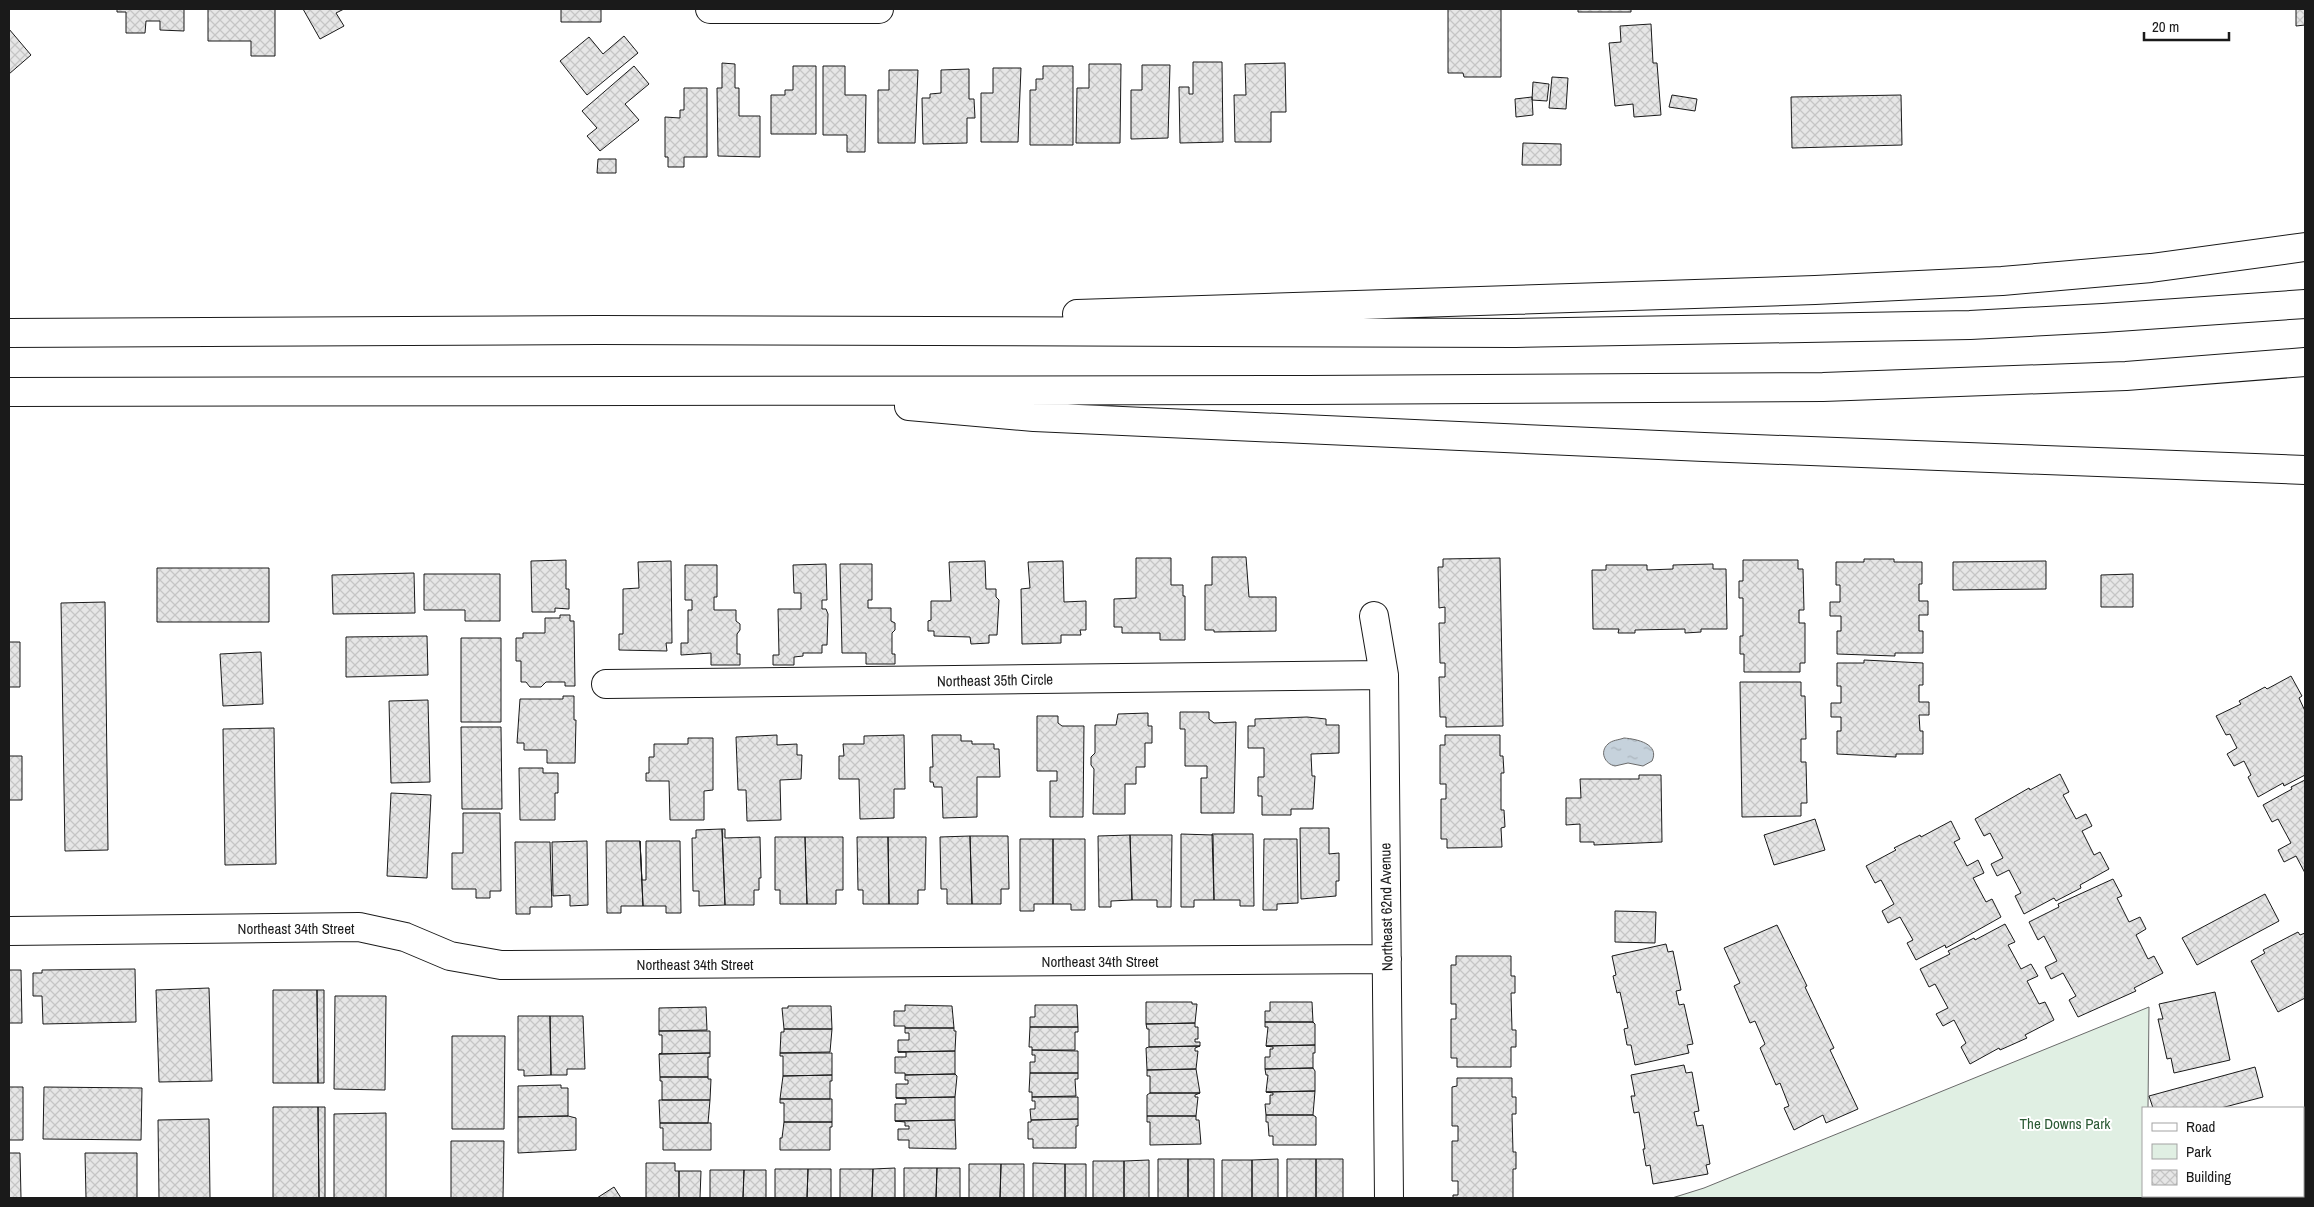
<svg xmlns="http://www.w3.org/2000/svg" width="2314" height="1207" font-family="'Archivo Narrow',sans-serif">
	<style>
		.park { fill: #e0efe3; stroke: #6a6a6a }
		.water { fill: url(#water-ripples); stroke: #6a6a6a }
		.building { fill: url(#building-cross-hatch); stroke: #1a1a1a }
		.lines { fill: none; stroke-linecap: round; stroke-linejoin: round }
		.minor-casing { stroke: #1a1a1a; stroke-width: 30 }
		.highway-casing { stroke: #1a1a1a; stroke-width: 30 }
		.minor { stroke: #fff; stroke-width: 28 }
		.highway { stroke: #fff; stroke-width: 28 }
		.labels { text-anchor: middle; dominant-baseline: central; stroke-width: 4; stroke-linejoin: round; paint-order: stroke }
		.street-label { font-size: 15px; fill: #1a1a1a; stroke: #fff }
		.park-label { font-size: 15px; fill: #2b5a34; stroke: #fff }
	</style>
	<defs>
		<pattern id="water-ripples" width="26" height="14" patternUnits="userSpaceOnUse" patternTransform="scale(1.25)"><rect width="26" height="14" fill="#c6d2dc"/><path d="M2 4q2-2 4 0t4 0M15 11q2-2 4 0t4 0" fill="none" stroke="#aab4bc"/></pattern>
		<pattern id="building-cross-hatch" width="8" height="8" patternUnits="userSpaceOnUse" patternTransform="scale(1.25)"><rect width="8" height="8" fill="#e6e6e6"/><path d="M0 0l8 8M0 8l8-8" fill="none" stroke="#c5c5c5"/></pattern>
	</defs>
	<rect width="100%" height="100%" fill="#fff"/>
	<path class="park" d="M2149 1007 2148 1108H2143V1196H2147V1198H1672L1704 1188Z"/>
	<path class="water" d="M1624 738C1637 739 1660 744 1652 761L1643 766 1628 763 1615 766C1605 764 1599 752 1608 744 1612 740 1619 740 1624 738Z"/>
	<path class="building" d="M117 9H184V31L160 30V21H146L145 33H126V12H117Z
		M208 9H275V56H251V41H208Z
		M303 9H344L336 13 344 26 320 39Z
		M561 9H601V22H561Z
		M1448 9H1501V77H1464L1463 73H1448Z
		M1578 9H1631V12H1578Z
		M2296 9H2305V25L2296 26Z
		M1651 24 1653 63H1657L1661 115 1634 117 1633 104 1615 106 1609 43 1621 42 1620 26Z
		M9 29 31 55 9 74Z
		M624 36 638 53 587 95 560 61 589 37 603 54Z
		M1193 62H1222L1223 142 1180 143 1179 87H1189V94H1193Z
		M722 63 735 64V88H739V116H760V157L718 156 717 88H722Z
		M1285 63 1286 112H1271V142H1235L1234 95H1246L1245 64Z
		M1089 64H1121L1120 143H1076L1077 88H1089Z
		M1142 65H1170L1168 138 1131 139V90H1142Z
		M634 66 649 84 625 104 639 120 600 151 587 136 597 128 582 111Z
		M793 66H816V134H771V95H785V90H793Z
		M823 66H845V95H866L865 152H847V135H823Z
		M1043 66H1073V145H1030V90H1036V79H1043Z
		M993 68H1021L1018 142H981V93H993Z
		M969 69V99H974L975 118H967V143L923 144 922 98H930V94L941 93V70Z
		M889 70H918L915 143H878V90H889Z
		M1552 77 1568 78 1566 109 1549 108Z
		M1533 82 1549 84 1547 101 1532 100Z
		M684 88H707V157H684V167H668V157H665V117L680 118V110H684Z
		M1672 95 1697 99 1695 111 1669 107Z
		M1901 95 1902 145 1792 148 1791 97Z
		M1532 97 1533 115 1516 117 1515 99Z
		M1523 143 1561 144V165H1522Z
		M598 159H616V173H597Z
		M1212 557H1246L1249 597H1276V631L1214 632V630H1205V585H1212Z
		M1136 558H1171V585H1183V596H1185V640H1160V633H1122V627H1114V599L1136 598Z
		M1500 558 1503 726 1446 727V717H1440L1439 677H1445V663H1440L1439 623H1445V607L1439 608 1438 567H1443V559Z
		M1864 559H1894V562H1922V584H1919V601H1928V615H1919V631H1923V653H1895V656L1837 654V631H1841V616H1830V602H1840V585H1836V562H1864Z
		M566 560V589H569V609L555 608V612H532L531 561Z
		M1743 560H1798V569H1803L1804 610H1799V623H1805V663H1800V672H1744V654H1740V636H1743V598H1739V581H1743Z
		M671 561 672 643H666L667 651 619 650V634H623V589L639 588 638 562Z
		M985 561 986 589H996V597L999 600 997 635H989V643L971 644 970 637 934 636V631H928V621L931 620V601H951L949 562Z
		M1063 561 1064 602 1086 601V630H1080L1081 635H1061V643L1022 644 1021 589 1030 588 1028 562Z
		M2046 561V589L1953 590V562Z
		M826 564 827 600H822V609H826L828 614 827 645H822V653H803V656L794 657V665H773V655H779L778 609H801V593H794L793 565Z
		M840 564H872V600H868V608H891V621L895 623V630L892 633V654H895V664H866V653H842Z
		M1713 564V569H1726L1727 629H1701V632L1685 633V629L1635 630V633H1618L1619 629H1593L1592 570H1606V565H1647V570L1673 569V565Z
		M685 565H717V597H714V610H736V621L740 624V630L737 634V654H740V665H711V653L681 655V643H688V610H692V600H685Z
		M157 568H269V622H157Z
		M414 573 415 613 333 614 332 575Z
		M424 574H500V621H465V610H424Z
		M2133 574V607H2101V575Z
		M105 602 108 850 65 851 61 603Z
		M560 615H570V621H574L575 686H565V682H546L541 687H530L526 682H521V661H516V638H523V633H545V618H560Z
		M427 636 428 675 346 677V637Z
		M461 638H501V722H461Z
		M9 642H20V687H9Z
		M261 652 263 704 223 706 220 654Z
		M1864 660 1923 663V685H1919V702H1929V715H1919L1920 731H1923V754H1896V757L1837 754V731H1841V717H1831V703H1841V686H1837V663H1864Z
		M2291 676 2302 696 2299 698 2305 711V775L2284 786 2283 783 2258 797 2248 777 2251 775 2244 761 2234 766 2227 754 2237 748 2230 734 2226 735 2216 716 2241 704 2239 701 2265 687 2267 689Z
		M1740 682H1801V696H1805L1806 739H1801V762H1806L1807 803H1801V816L1742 817Z
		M563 696H574V720H576L575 763H547V750H524V743H517L520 699H563Z
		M428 700 430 782 391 783 389 701Z
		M1180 712H1209V719L1214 723 1236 722 1234 813H1201V778H1207V766H1185V729H1180Z
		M1148 713V726H1152V743H1145V767H1136V784H1125V814H1093L1094 769 1091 765V757L1095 753V725H1116L1118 714Z
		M1037 716H1058V723L1062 726H1084L1083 817H1050V781H1057V771H1037Z
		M1307 717 1326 719V725H1339V753L1311 754 1312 776H1315L1313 809H1291V815H1262V796H1258V777H1264V748H1248V726H1255V719Z
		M461 727H501L502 809H462Z
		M274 728 276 864 225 865 223 729Z
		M777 735V745L797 744V755H802L801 779 780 780 781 820 747 821 746 790H738L736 737Z
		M904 735 905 789H894V818L860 819 859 779H839V756H844L843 744H864V736Z
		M932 735H961V741H972V744H994V749H999L1000 777H977V817L943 818 942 787H934L933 782H930V767H933Z
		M1445 735H1500V756H1503L1504 773H1501V810H1504L1505 827 1501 828 1502 847 1447 848V839H1441V799H1446V784H1440V745H1445Z
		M688 738H713V790L704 791V820H670L669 781H646V773H649V757H654V744H688Z
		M9 756H22V800H9Z
		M519 768H543V773H558V793H555V820H520Z
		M2060 774 2069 792 2063 795 2076 819 2086 814 2092 826 2082 831 2094 855 2100 852 2109 869 2080 885 2081 888 2056 901 2054 898 2024 914 2015 896 2021 893 2009 870 1997 876 1991 864 2003 858 1990 833 1984 836 1975 819 2029 788 2030 790Z
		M1639 775H1661L1662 842 1594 845V842H1580V824L1566 825V798H1581L1580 779H1639Z
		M2305 780V873L2296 856 2284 862 2278 850 2291 843 2278 819 2272 822 2263 805 2292 789 2291 787Z
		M391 793 431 795 427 878 387 876Z
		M463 813H500L501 891H490V898H476V889H452V853H463Z
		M1815 819 1825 850 1774 865 1764 835Z
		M1951 821 1960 839 1954 842 1967 866 1978 860 1984 873 1973 878 1986 902 1992 899 2001 917 1946 948 1945 945 1916 960 1907 943 1913 940 1900 917 1888 923 1882 911 1894 904 1881 880 1875 883 1866 866 1896 850 1894 848 1920 835 1921 837Z
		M1300 828H1329V854L1339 853V881H1336V896L1301 899Z
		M722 829 725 905 699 906V891H693L692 838H696V830Z
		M722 829H725V838L760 837 761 878H759V890H754V905H725Z
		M1181 834 1213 835 1214 900H1194V907H1181Z
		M1212 834H1253L1254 906H1240V900H1214Z
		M1130 835 1132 900 1111 901V907H1099L1098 836Z
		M1130 835H1172L1171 907H1157V900H1132Z
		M970 836H1008L1009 889H1001V904H972Z
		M970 836 972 904H947V889H941L940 837Z
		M775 837H805L807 904H780V890H775Z
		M805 837H843V890H836V904H807Z
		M857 837H888L889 904H863V890H858Z
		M888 837H926L925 890H918V904H889Z
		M1020 839H1053V904H1034V911H1020Z
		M1053 839H1085V910H1071V904H1053Z
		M1264 839H1297L1298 903 1277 904V910H1263Z
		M587 841 588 905 570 906V895L553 896 552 842Z
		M606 841H640L643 906H621V913H607Z
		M640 841 642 880H646V841H680L681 913H666V906H643Z
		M515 842H550L552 907H530V914H516Z
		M2113 879 2122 896 2117 898 2129 922 2140 917 2146 929 2136 935 2148 959 2154 956 2163 973 2134 988 2136 991 2078 1017 2069 1000 2076 996 2063 973 2051 979 2045 967 2057 961 2044 936 2038 940 2029 922 2059 907 2058 904Z
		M2265 894 2279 921 2197 965 2182 938Z
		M1615 911 1656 912 1655 943 1615 942Z
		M2005 924 2015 942 2008 945 2021 969 2031 964 2038 976 2027 981 2039 1004 2045 1002 2054 1020 2025 1035 2027 1038 2000 1050 1999 1048 1970 1064 1961 1047 1966 1043 1954 1020 1943 1026 1936 1014 1948 1008 1935 984 1929 987 1920 969 1950 954 1948 951 1974 938 1975 940Z
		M1777 925 1807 986 1805 987 1834 1048 1830 1050 1858 1109 1826 1123 1823 1115 1794 1130 1784 1108 1789 1106 1780 1083 1776 1085 1760 1048 1765 1044 1755 1021 1750 1023 1734 986 1740 983 1724 948Z
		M2298 932 2300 935 2305 933V998L2278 1012 2251 961 2265 953 2263 950Z
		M1666 944 1668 952 1673 951 1681 990 1676 991 1679 1005 1684 1004 1693 1044 1687 1045 1689 1053 1635 1065 1631 1045H1627L1624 1029 1628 1028 1620 992 1617 993 1613 976 1616 975 1612 956Z
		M1456 956H1511V976H1515V993H1511L1512 1030H1516V1047H1511V1067H1457V1058H1451V1019H1456V1004H1451V965H1456Z
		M135 969 136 1022 43 1024 42 996H33V973H42V970Z
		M9 970H21L22 1023H9Z
		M209 988 212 1081 159 1082 156 990Z
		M273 990H317L318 1083H273Z
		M317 990H324V1083H318Z
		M2215 992 2230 1060 2174 1073 2171 1058 2167 1059 2158 1019H2163L2159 1004Z
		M335 996H386L385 1090 334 1089Z
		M1146 1002H1192V1004H1197L1195 1023 1146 1024Z
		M1270 1002H1312L1313 1022H1265V1011H1270Z
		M905 1005 952 1006 954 1028H905V1026H894V1011H905Z
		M1035 1005H1077L1078 1027H1030V1017H1035Z
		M788 1006H831L832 1029H784L782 1008H788Z
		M706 1007 707 1030 659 1031V1008Z
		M518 1016H550L551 1075 524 1076V1070H518Z
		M550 1016H583L585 1069H567V1075H551Z
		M1265 1022H1313L1315 1024V1045L1266 1046 1268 1027H1265Z
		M1195 1023V1027H1198V1039H1195V1042H1200V1046L1149 1047V1029H1147L1146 1024Z
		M1030 1027H1078V1032H1075V1050H1032V1047H1029Z
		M905 1028H954V1031H956L955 1051 898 1052V1040H909V1033H905Z
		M784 1029H832L830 1052 780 1053 781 1032H784Z
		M659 1031H710V1053L659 1054 662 1053V1035H659Z
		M452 1036H505L504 1129H452Z
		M1315 1045V1053H1313V1068L1265 1069V1057H1270V1049H1273V1047L1266 1046Z
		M1200 1046 1195 1048V1051H1198L1196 1069 1147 1070 1146 1048 1149 1047Z
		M1032 1050 1078 1051V1073H1030V1062H1035V1055H1032Z
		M955 1051V1074L905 1075V1073H895V1057H906V1052H898Z
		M710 1053V1057H708V1077H660L659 1054Z
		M780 1053H832V1075L783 1076V1056H780Z
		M1684 1065 1686 1073 1692 1072 1699 1111 1694 1112 1697 1126 1703 1125 1710 1164 1706 1165 1708 1174 1653 1184 1650 1165 1646 1166 1643 1149H1645L1639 1112 1634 1113 1631 1096H1635L1631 1075Z
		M2255 1067 2263 1097 2221 1108H2153L2149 1096Z
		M1313 1068 1315 1071V1091L1266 1092 1268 1075H1266L1265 1069Z
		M1196 1069 1200 1093H1150V1076H1147V1070Z
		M1030 1073H1078V1079H1075L1076 1096 1032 1097V1092H1029Z
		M955 1074 957 1076 955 1097 896 1098V1084H908V1080H905V1075Z
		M832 1075V1081H830V1099H780L783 1076Z
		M660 1077H708V1079H711L710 1100H662V1081H660Z
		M1457 1078H1512V1097H1516V1114H1512L1513 1152H1516V1169H1513V1198H1453V1195H1458V1181H1452V1141H1458V1126H1452V1087L1457 1086Z
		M561 1085V1088H568V1116L518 1117V1086Z
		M9 1087H23V1140H9Z
		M44 1087 142 1088 141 1140 43 1139Z
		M1315 1091 1313 1115H1266L1265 1104H1270V1095H1273V1093L1266 1092Z
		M1150 1093H1200L1195 1095V1097H1198L1196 1116H1147V1095Z
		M955 1097V1120L895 1121V1104H906V1099L896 1098Z
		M1032 1097H1078V1119L1031 1120 1030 1109H1035V1101H1032Z
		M780 1099H832V1122H784V1103H780Z
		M659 1100H710L708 1123H660Z
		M273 1107H318L319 1198H273Z
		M318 1107H325V1198H319Z
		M386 1113V1198H334V1114Z
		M1266 1115H1313L1316 1117V1145H1273V1136H1269L1268 1122H1266Z
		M568 1116 576 1118V1150L518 1153V1117Z
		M1147 1116H1196V1120H1199L1201 1144 1150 1145V1122H1147Z
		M209 1119 210 1198H159L158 1120Z
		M1078 1119V1126H1076V1148H1033V1139H1028V1122H1031V1120Z
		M955 1120 956 1149 909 1148V1140H898V1129H909V1126H905V1122L895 1121Z
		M784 1122H832V1127H830V1150H780V1138H782Z
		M660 1123H711V1150H663V1128H660Z
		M451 1141H504L503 1198H451Z
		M2305 1150V1198H2169V1196H2303V1151Z
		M9 1153H20L21 1198H9Z
		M85 1153H137V1198H86Z
		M1158 1159H1188V1198H1158Z
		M1188 1159H1214V1198H1188Z
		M1278 1159V1198H1252V1160Z
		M1287 1159H1316V1198H1287Z
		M1316 1159H1343V1198H1316Z
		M1149 1160V1198H1124V1161Z
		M1222 1160H1252V1198H1222Z
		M1093 1161H1124V1198H1093Z
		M646 1163H675V1171H679V1198H646Z
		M1033 1163 1065 1164V1198H1033Z
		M969 1164H1001L1000 1198H969Z
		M1001 1164H1024V1198H1000Z
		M1065 1164H1086V1198H1065Z
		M895 1168V1198H872L873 1169Z
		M904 1168H937L936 1198H904Z
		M937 1168H960V1198H936Z
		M775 1169H808L807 1198H775Z
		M808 1169H831V1198H807Z
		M840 1169H873L872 1198H840Z
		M710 1170H744L743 1198H710Z
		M744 1170H766V1198H743Z
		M679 1171H701L700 1198H679Z
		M614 1187 621 1198H597Z"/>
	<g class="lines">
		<g class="minor-casing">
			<path id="minor" d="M710 9H879
				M1374 616 1384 675 1389 1198
				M606 684 1384 675
				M9 931 359 927 405 937 450 956 501 965 1387 959"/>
		</g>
		<g class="highway-casing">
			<path id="highway" d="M1077 314 1815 290 2002 281 2151 268 2305 247
				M9 333 598 330 1516 333 1970 325 2103 318 2305 304
				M9 392 1307 390 1823 387 2126 376 2305 362
				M909 406 1034 417 1704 447 2305 470"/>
		</g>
		<use href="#minor" class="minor"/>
		<use href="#highway" class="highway"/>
	</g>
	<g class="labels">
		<g class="street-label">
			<text transform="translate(995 680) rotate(-1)">Northeast 35th Circle</text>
			<text transform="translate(1386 907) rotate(-91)">Northeast 62nd Avenue</text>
			<text x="296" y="928">Northeast 34th Street</text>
			<text x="1100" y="961">Northeast 34th Street</text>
			<text x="695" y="964">Northeast 34th Street</text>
		</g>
		<g class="park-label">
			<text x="2065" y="1123">The Downs Park</text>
		</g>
	</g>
	<rect width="2314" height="1207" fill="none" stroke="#1a1a1a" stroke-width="20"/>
	<rect x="2142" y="1107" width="162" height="90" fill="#ffffff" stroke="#a3a3a3"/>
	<rect x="2152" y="1123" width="25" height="8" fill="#ffffff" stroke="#a3a3a3"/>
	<text x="2186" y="1132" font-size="15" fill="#1a1a1a">Road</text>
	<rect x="2152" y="1144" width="25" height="15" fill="#e0efe3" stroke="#a3a3a3"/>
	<text x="2186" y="1157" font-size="15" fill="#1a1a1a">Park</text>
	<rect x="2152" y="1170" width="25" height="15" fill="url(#building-cross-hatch)" stroke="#a3a3a3"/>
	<text x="2186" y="1182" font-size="15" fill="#1a1a1a">Building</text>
	<path d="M2144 32v8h85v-8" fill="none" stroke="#1a1a1a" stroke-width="2.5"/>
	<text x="2152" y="32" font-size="15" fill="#1a1a1a" stroke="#ffffff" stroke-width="4" paint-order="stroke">20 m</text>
</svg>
